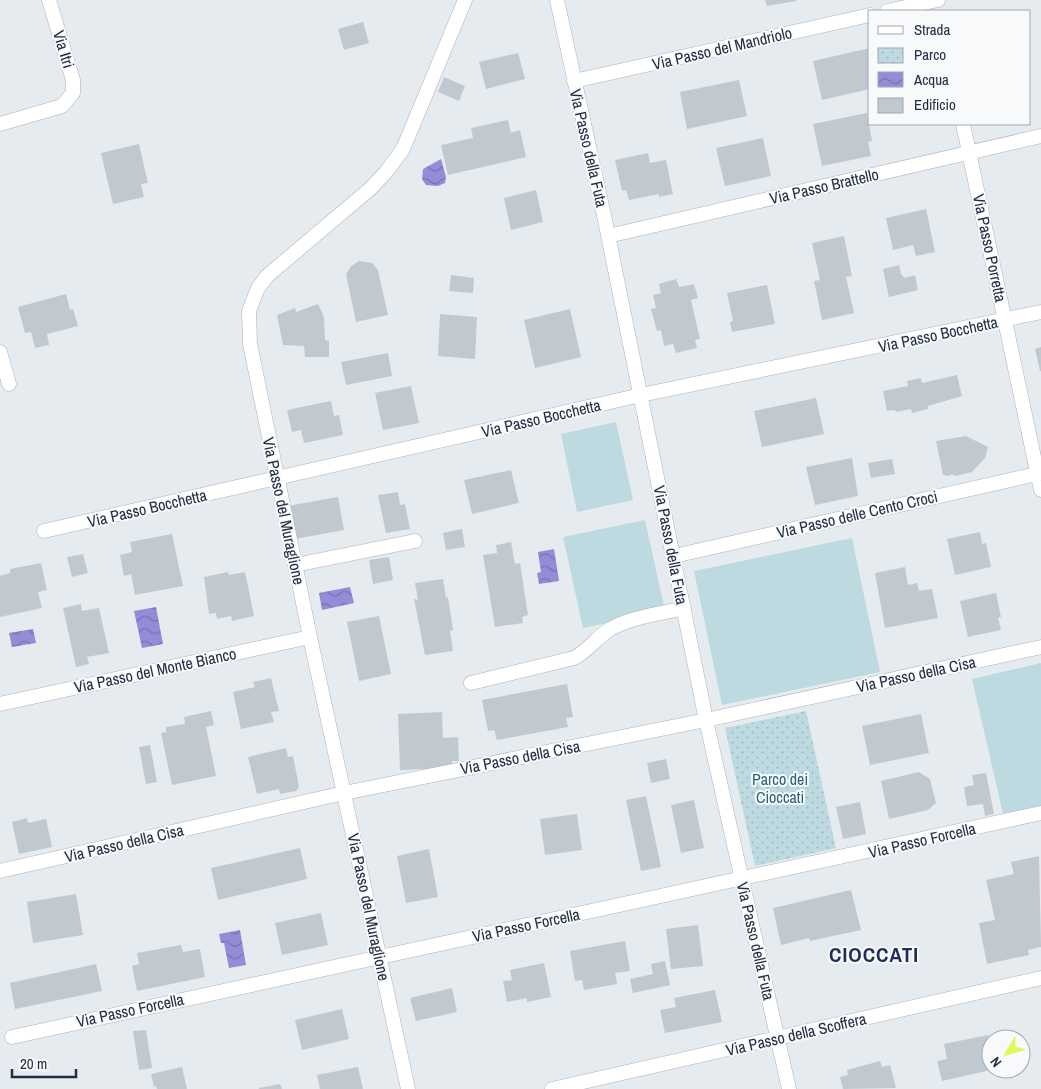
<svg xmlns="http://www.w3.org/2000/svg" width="1041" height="1089" font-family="'Archivo Narrow',sans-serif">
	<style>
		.grass { fill: #bedae1 }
		.park { fill: url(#park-dots) }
		.water { fill: url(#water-waves) }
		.building { fill: #c1c9d0 }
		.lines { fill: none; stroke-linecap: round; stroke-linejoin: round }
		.minor-casing { stroke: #acb2bb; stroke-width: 15 }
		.minor { stroke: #fff; stroke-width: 14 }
		.labels { text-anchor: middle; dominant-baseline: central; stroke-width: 4; stroke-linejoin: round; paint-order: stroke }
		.street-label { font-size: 16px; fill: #232e43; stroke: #f7f9fb }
		.park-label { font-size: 16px; fill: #2b627c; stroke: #f7f9fb }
		.district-label { font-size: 21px; font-weight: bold; letter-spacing: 1px; fill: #1d2f56; stroke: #f7f9fb }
	</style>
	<defs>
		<pattern id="park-dots" width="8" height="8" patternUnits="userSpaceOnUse" patternTransform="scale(1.25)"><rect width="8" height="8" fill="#bedae1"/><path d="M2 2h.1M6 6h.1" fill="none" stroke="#a3bbc2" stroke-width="1.8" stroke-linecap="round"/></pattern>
		<pattern id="water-waves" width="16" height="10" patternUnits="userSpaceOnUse" patternTransform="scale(1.25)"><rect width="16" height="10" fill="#938cd6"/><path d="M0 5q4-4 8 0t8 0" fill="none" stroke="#7873af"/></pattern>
	</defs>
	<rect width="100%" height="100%" fill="#e6ebef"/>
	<path class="grass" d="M616 422 633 500 577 512 561 434Z
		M645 520 665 611 583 628 563 537Z
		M852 538 880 672 722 705 694 571Z
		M1041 663V806L1003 814 972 679Z"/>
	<path class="park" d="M806 711 836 848 755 866 725 728Z"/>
	<path class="water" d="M441 159 446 177 445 183 438 186 426 185 422 179 423 169Z
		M554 549 559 581 539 584 537 573 541 572 538 552Z
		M350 587 354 603 322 610 319 593Z
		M156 607 163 644 142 648 134 611Z
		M33 629 36 643 12 647 9 633Z
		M240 930 246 965 229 968 224 943H221L219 934Z"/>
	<path class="building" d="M765 0H796V1L767 6Z
		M363 22 369 43 344 50 338 29Z
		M870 48V89L822 100 813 61Z
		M518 53 525 79 486 89 479 62Z
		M444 77 465 86 459 101 438 92Z
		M739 80 747 116 687 129 680 92Z
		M867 113 872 141 868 142 871 156 822 166 813 124Z
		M508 120 511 133 520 130 526 157 448 175 441 145 473 138 471 128Z
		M763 138 771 176 725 186 716 148Z
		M139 144 148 183 141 184 144 197 113 204 101 153Z
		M648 153 650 163 666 160 673 194 659 197V194L629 200 626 190 622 191 615 160Z
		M536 190 543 222 511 230 504 198Z
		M926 209 935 252 916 256 913 245 893 250 886 218Z
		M844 236 852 276 846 277 854 313 822 320 814 281 820 280 812 243Z
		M359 261 372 263 378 270 388 315 356 322 346 274 351 266Z
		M899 265 901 274 905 278 915 275 918 290 889 297 883 269Z
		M451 275 474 278 473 293 449 291Z
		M676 279 679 287 694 284 698 298 691 300 700 339 695 340 697 348 676 353 673 344 664 346 661 330 657 331 651 309 656 308 653 295 661 293 659 284Z
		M767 285 775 324 732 332 730 322 733 321 727 293Z
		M66 294 70 310 73 309 78 326 47 334 49 345 35 348 31 332 25 333 18 307Z
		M318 304 324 317 325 340 329 341V357H305L304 346 283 345 277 315 295 308 296 312Z
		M570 309 581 357 535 368 524 320Z
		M440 314 477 317 475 359 438 356Z
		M1041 347V371H1040L1035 349Z
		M388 353 392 376 346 385 341 362Z
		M957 375 962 396 928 406V409L912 413 911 409 896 412 895 410 887 411 883 391 908 386 907 381 921 378 922 383Z
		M411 386 419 423 383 430 375 393Z
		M816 398 824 434 762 447 754 411Z
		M331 401 334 416 339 415 343 435 304 443 301 430 292 432 287 410Z
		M966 436 988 447 985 458 972 472 956 476 951 474 950 476 943 475 936 441Z
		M852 458 858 496 815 505 806 467Z
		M892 459 895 474 871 478 868 463Z
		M511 470 519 503 472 514 464 480Z
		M398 492 400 505 405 504 410 529 386 533 378 495Z
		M338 497 344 530 295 539 288 506Z
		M462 529 465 547 446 550 443 533Z
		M980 532 982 544 986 543 991 567 955 575 947 539Z
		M172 534 183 586 135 595 131 574 124 576 120 555 132 552 130 542Z
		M511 542 515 564 520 563 528 615 522 617 523 623 495 627 483 555 497 553 496 545Z
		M83 554 88 573 72 577 67 557Z
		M389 557 393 580 373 584 369 560Z
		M41 563 47 590 38 592 42 608 0 617V576L10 573V569Z
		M905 567 908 585 917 583 919 591 932 589 938 618 885 628 875 573Z
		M228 572 229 575 245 572 254 616 232 621 231 616 217 619 216 613 209 614 204 577Z
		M443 579 446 598 448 597 453 630 450 631 453 651 425 655 414 599 418 600 415 583Z
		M996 593 1001 617 998 618 1001 630 968 637 960 601Z
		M81 604 82 611 99 608 109 653 87 657 89 664 76 667 63 608Z
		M379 616 391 674 359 681 347 622Z
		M271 678 279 711 271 712 274 722 241 729 233 692 255 687 253 682Z
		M567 684 573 717 566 718 568 727 497 740 494 730 488 731 482 700Z
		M211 711 214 725 206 727 216 776 172 785 161 733 166 732V727L185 724 184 717Z
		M442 712 443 738 458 737 459 761H452V768L400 770 398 714Z
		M921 714 929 753 870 765 862 726Z
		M150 745 157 782 146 784 139 747Z
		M286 748 288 757 293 756 299 787 296 791 280 794 279 789 257 794 248 757Z
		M666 759 670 779 651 783 647 763Z
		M919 772 930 779 936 803 928 810 889 819 881 781Z
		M986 773 994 814 985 816 983 804 967 806 964 787 974 785 972 775Z
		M646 796 661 867 641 871 626 800Z
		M694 800 704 848 681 853 671 805Z
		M860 802 866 834 843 839 836 807Z
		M577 814 582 850 545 855 540 819Z
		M27 818 28 823 46 819 52 847 19 854 12 822Z
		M300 848 307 879 218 900 211 868Z
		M429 849 438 897 406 903 397 856Z
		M1039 856 1041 947 1028 950 1029 955 987 964 979 923 995 920 986 880 1014 874 1011 862Z
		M851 890 861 930 810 941 809 938 781 945 773 908Z
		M76 894 83 935 33 943 27 902Z
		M321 913 328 945 282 955 275 923Z
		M698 925 703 966 671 969 666 929Z
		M625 941 630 971 615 973 617 984 584 990 582 980 575 981 570 951Z
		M181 945 183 952 200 949 205 977 137 991 132 966 139 964 137 953Z
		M665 961 670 985 633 993 630 979 653 974 651 964Z
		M544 963 551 997 527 1002V998L507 1002 503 981 512 980 510 970Z
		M96 964 102 991 15 1009 10 983Z
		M452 988 457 1012 416 1021 410 998Z
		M715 990 722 1022 665 1033 660 1010 676 1007 674 998Z
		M342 1009 349 1039 302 1050 295 1020Z
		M146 1030 152 1068 139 1070 133 1031Z
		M988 1035 991 1049V1070L942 1081 937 1061 947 1059 944 1044Z
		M880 1061 882 1067 890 1065 896 1088 843 1089 840 1077 848 1075 847 1070Z
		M182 1067 187 1089H157L156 1086 154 1087 151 1074Z
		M358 1067 363 1089H320L317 1075Z
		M280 1084 282 1089H259V1088Z"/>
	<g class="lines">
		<g class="minor-casing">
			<path id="minor" d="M557 0 605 220 706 720 789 1089
				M887 11 938 0
				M574 81 870 15
				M0 124 62 106 73 93V80L49 0
				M963 124 1041 490
				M608 236 1041 136
				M0 352 9 384
				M44 531 641 395 1041 312
				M674 556 1041 473
				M295 565 415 541
				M471 683 574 658C588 651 596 638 610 629 631 617 660 614 684 608
				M0 704 310 637
				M0 871 344 793 706 720 1041 647
				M12 1037C355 961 698 890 1041 813
				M408 1089 310 637 250 344 249 311 258 288 267 276 370 189 386 172 403 149 465 0
				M552 1089 1041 978"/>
		</g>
		<use href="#minor" class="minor"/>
	</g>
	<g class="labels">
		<g class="street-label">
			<text transform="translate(722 48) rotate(-13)">Via Passo del Mandriolo</text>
			<text transform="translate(64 49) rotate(73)">Via Itri</text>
			<text transform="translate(589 148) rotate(77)">Via Passo della Futa</text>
			<text transform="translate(824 186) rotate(-13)">Via Passo Brattello</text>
			<text transform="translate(990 248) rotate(78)">Via Passo Porretta</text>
			<text transform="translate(938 334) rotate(-12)">Via Passo Bocchetta</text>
			<text transform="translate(541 418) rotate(-13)">Via Passo Bocchetta</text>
			<text transform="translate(147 508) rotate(-13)">Via Passo Bocchetta</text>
			<text transform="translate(284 511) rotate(78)">Via Passo del Muraglione</text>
			<text transform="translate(857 514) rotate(-13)">Via Passo delle Cento Croci</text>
			<text transform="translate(671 545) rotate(79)">Via Passo della Futa</text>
			<text transform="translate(155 670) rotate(-12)">Via Passo del Monte Bianco</text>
			<text transform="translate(916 674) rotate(-12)">Via Passo della Cisa</text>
			<text transform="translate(520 757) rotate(-11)">Via Passo della Cisa</text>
			<text transform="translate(922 840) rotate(-13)">Via Passo Forcella</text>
			<text transform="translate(124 843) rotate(-13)">Via Passo della Cisa</text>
			<text transform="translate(369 907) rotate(78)">Via Passo del Muraglione</text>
			<text transform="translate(526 925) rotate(-12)">Via Passo Forcella</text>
			<text transform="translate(756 941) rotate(77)">Via Passo della Futa</text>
			<text transform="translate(130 1010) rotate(-12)">Via Passo Forcella</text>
			<text transform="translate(796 1034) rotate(-13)">Via Passo della Scoffera</text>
		</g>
		<g class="park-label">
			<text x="780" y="779">Parco dei<tspan x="780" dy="18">Cioccati</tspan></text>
		</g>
		<g class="district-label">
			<text x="874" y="954">CIOCCATI</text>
		</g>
	</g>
	<rect x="868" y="10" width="162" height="115" fill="#f7f9fb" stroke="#a2a8b1"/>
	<rect x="878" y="26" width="25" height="8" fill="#ffffff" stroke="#a2a8b1"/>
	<text x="914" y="35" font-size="15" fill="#232e43">Strada</text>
	<rect x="878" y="48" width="25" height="15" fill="url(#park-dots)" stroke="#a2a8b1"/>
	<text x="914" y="60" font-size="15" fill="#232e43">Parco</text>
	<rect x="878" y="72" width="25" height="15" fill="url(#water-waves)" stroke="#a2a8b1"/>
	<text x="914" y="85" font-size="15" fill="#232e43">Acqua</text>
	<rect x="878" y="98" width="25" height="15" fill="#c1c9d0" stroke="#a2a8b1"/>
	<text x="914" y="110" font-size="15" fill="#232e43">Edificio</text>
	<g transform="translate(1006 1054) rotate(232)"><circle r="24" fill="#f7f9fb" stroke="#a2a8b1"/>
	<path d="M0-4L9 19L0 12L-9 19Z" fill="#dcf85b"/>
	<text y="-8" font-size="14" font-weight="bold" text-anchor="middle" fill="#232e43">N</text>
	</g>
	<path d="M12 1069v8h64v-8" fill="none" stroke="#232e43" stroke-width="2.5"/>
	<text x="20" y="1069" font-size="15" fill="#232e43" stroke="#f7f9fb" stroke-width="4" paint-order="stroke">20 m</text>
</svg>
